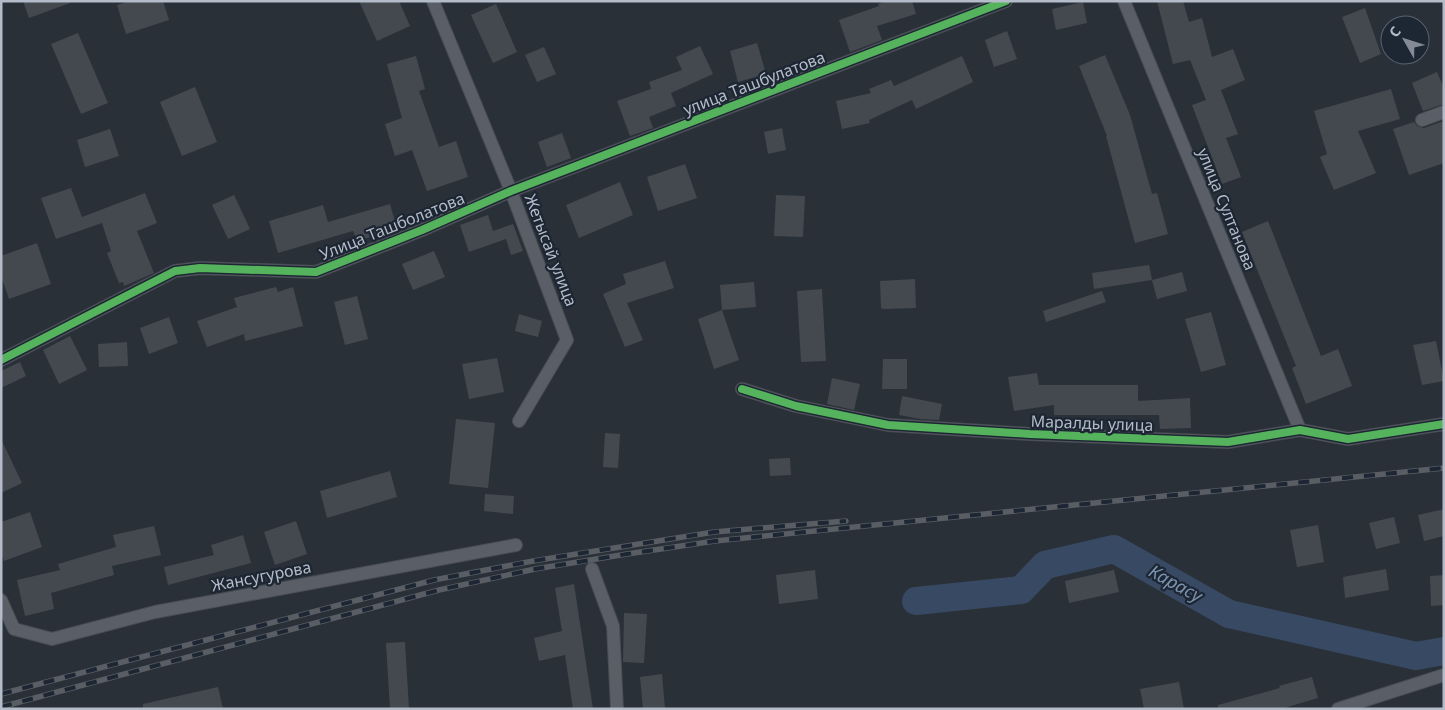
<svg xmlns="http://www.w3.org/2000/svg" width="1445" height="710" font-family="'Noto Sans',sans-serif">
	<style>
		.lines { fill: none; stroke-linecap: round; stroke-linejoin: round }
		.river { stroke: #384963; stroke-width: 28 }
		.building { fill: #444950 }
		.minor-casing { stroke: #484c53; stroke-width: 14 }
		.minor { stroke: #5a5e66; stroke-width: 12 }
		.rail-casing { stroke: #595d64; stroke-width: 5.5 }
		.rail { stroke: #1d2633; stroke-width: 4; stroke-dasharray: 11; stroke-linecap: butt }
		.cycleway-casing { stroke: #1d2633; stroke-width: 11 }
		.cycleway { stroke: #56b35d; stroke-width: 8 }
		.labels { text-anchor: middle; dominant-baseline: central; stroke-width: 4.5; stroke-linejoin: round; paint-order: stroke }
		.street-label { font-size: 16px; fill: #b4bcc9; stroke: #1d2633 }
		.water-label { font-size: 18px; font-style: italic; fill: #7c92b1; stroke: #1d2633 }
	</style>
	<rect width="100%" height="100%" fill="#2a3038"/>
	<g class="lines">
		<path class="river" d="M916 601 1021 590 1045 565 1114 549 1229 614 1416 656 1444 651"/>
	</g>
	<path class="building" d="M23 1H70V3L29 18Z
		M130 1H163L169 20 126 34 117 5Z
		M359 1H399L410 26 377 41Z
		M886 1H912L916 14 877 26 882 40 850 52 839 20 879 6 878 4Z
		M1157 1H1183L1189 22 1202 18 1212 57 1233 49 1245 80 1221 90 1238 134 1226 138 1241 177 1222 184 1192 105 1206 100 1190 60 1173 64Z
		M1083 2 1087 23 1056 30 1052 9Z
		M496 4 517 52 493 63 471 15Z
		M1365 8 1381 54 1360 63 1342 17Z
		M1007 31 1017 59 994 67 985 40Z
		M78 33 108 103 81 114 51 44Z
		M757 43 766 74 738 82 730 51Z
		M700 46 713 74 671 93 676 106 649 117 653 128 630 136 617 101 651 89 649 82 682 70 676 57Z
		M544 47 556 74 537 82 525 55Z
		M1105 55 1130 115 1152 194 1157 193 1168 234 1135 243 1106 136H1107L1079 66Z
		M416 56 425 89 419 91 439 147 456 141 468 177 427 191 412 150 395 156 385 124 402 118 387 64Z
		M962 56 973 82 916 109 912 100 869 120 870 123 842 129 836 101 871 93 869 89 891 80 894 86Z
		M1437 72 1444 88V104L1423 111 1412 83Z
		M195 87 217 142 182 156 160 102Z
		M1391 89 1400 119 1358 131 1376 173 1334 190 1320 157 1327 154 1314 111Z
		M1444 121V163L1409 175 1393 129 1414 122 1417 126 1424 128Z
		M782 128 786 150 768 154 764 132Z
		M110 129 119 156 85 167 77 140Z
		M562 133 571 158 547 167 538 142Z
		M685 164 697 198 658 211 647 177Z
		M620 182 633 215 579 238 566 205Z
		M71 188 82 217 145 193 157 223 137 231 154 273 124 286 123 282 119 283 107 253 111 251 102 223 56 239 41 198Z
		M234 195 250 229 228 239 212 205Z
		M776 195 805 196 803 237 774 236Z
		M390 204 397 229 357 241 353 231 278 253 269 221 323 205 328 222Z
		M488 215 493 231 513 224 523 251 511 255 506 239 469 252 460 225Z
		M1268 221 1321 356 1338 349 1352 386 1306 404 1292 368 1296 366 1242 232Z
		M37 243 51 284 9 299 1 276V256Z
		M434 251 445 277 413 290 402 264Z
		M665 261 674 288 627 303 643 340 625 347 603 294 626 284 623 274Z
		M1149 265 1152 280 1094 289 1092 273Z
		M1182 272 1187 291 1157 299 1152 280Z
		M915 279 916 308 883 309 881 308 880 281Z
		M754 282 756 307 722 310 720 285Z
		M276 287 278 292 293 287 303 326 245 341 244 334 207 347 197 321 237 307 234 298Z
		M822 289 826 361 801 362 797 291Z
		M1102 291 1106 302 1046 322 1043 311Z
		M357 296 368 339 345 345 334 302Z
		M722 310 739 360 714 369 698 319Z
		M1211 312 1226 365 1201 372 1185 319Z
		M519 314 542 321 538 337 515 331Z
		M169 317 178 343 149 354 140 328Z
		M70 336 87 370 59 384 43 350Z
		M1436 341 1444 381 1422 385 1413 345Z
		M127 342 128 366 99 367 98 344Z
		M497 358 504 392 469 399 462 364Z
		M883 359H907V389H882Z
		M20 362 26 376 1 388V371Z
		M1037 373 1039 385H1138V401L1190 398 1191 428 1160 429 1159 415H1054V405L1014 411 1008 377Z
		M832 378 860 384 854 410 827 404Z
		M902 396 942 404 939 420 920 419 899 415Z
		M456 419 495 423 488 488 449 484Z
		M605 433 620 434 618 468 603 467Z
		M1 439 22 483 1 493Z
		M790 458 791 475 770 476 769 459Z
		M390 471 397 497 327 518 320 491Z
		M485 494 514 496 513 514 484 511Z
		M1444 509V536L1424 541 1418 515Z
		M30 512 42 547 4 561 1 553V522Z
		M1394 517 1400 543 1376 549 1369 523Z
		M296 521 307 554 275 565 264 532Z
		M1318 525 1324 562 1297 567 1290 530Z
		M154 526 161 555 112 566 114 575 51 593 54 609 25 616 17 580 60 570 58 564 116 547 113 535Z
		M243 535 251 563 168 585 164 567 214 555 211 545Z
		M1386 569 1389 590 1345 598 1343 577Z
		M815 570 818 599 779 604 776 575Z
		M1114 570 1119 592 1069 603 1065 581Z
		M1444 575V605L1431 606 1430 576Z
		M574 584 593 709H573L565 655 539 661 534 638 562 631 555 588Z
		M624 613 647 614 644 663 623 662Z
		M405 642 409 709H390L386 643Z
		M662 674 665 709H643L640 677Z
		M1312 677 1318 698 1281 709H1218V705L1280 688 1279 686Z
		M1179 682 1184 709H1144L1140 689Z
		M218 687 223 709H143V704Z"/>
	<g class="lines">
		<g class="minor-casing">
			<path id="minor" d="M433 1 511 191 567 340 519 421
				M1124 1 1300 430
				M1422 120 1444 112
				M1 360 175 271 200 268 316 272 422 230 511 191 1006 1
				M742 389 796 406 888 425 1030 434 1228 442 1300 430 1348 439 1444 424
				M592 569 613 626 617 709
				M1 600 14 629 52 639 155 612 516 545
				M1338 709 1444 675"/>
		</g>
		<use href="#minor" class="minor"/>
		<g class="rail-casing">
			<path id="rail" d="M1 694 434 580 533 561 714 532 846 521
				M1 707 439 590 535 569 627 554 715 541 1444 468"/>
		</g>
		<use href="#rail" class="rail"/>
		<g class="cycleway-casing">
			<path id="cycleway" d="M1 360 175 271 200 268 316 272 422 230 511 191 1006 1
				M742 389 796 406 888 425 1030 434 1228 442 1300 430 1348 439 1444 424"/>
		</g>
		<use href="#cycleway" class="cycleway"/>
	</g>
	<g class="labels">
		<g class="street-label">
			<text transform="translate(754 83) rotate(-21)">улица Ташбулатова</text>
			<text transform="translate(1227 209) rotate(68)">улица Султанова</text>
			<text transform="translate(392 226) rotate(-22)">Улица Ташболатова</text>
			<text transform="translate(551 250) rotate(69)">Жетысай улица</text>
			<text transform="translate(1092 423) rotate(2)">Маралды улица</text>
			<text transform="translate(261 576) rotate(-11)">Жансугурова</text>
		</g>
		<g class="water-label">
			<text transform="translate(1176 583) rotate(29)">Карасу</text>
		</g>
	</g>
	<rect width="1445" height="710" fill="none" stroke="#b4bcc9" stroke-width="5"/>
	<g transform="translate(1405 40) rotate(309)"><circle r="24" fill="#1d2633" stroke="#59626f"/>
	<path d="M0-4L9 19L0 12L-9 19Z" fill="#848b96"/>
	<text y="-8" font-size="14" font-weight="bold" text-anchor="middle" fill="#b4bcc9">С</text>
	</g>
</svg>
